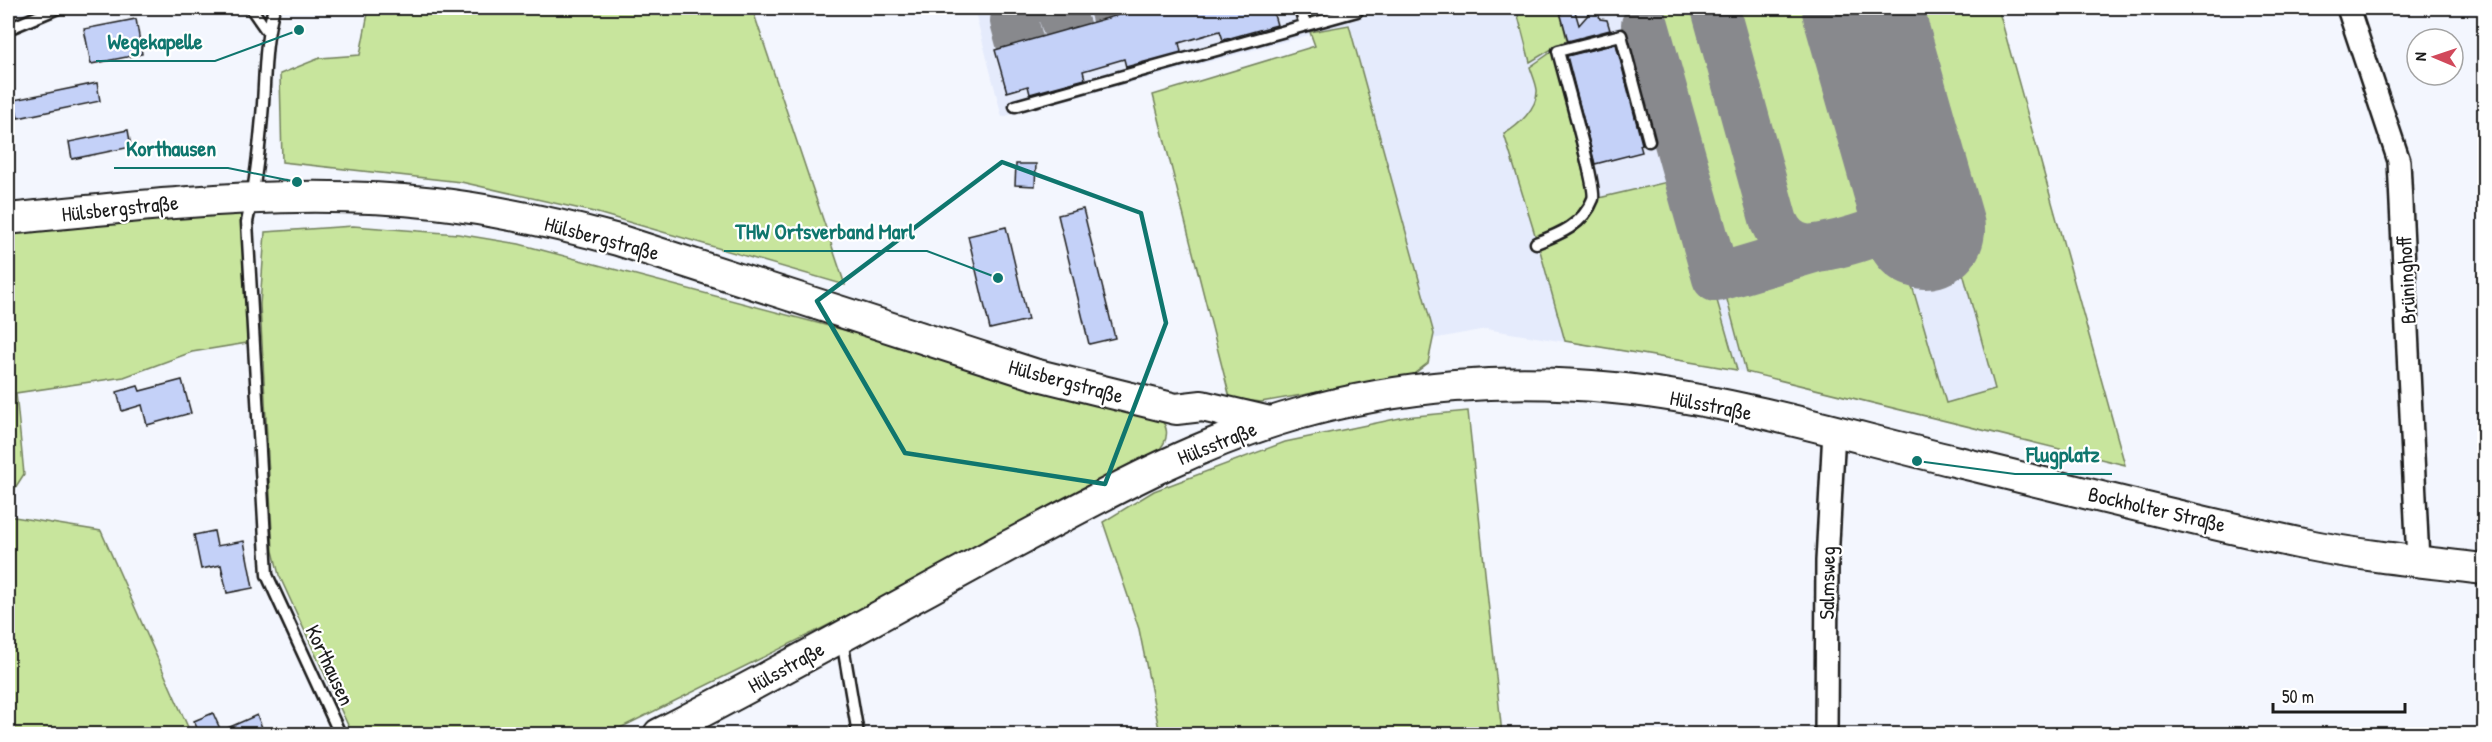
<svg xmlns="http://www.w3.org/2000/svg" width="2492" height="742" font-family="'Patrick Hand',sans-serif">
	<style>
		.built { fill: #e5ebfc }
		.green { fill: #c8e59d; stroke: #72805c; stroke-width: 1.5 }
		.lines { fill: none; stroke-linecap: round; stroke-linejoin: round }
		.taxiway { stroke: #88898d; stroke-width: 48 }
		.runway { stroke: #88898d; stroke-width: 120 }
		.building { fill: #c4d1f8; stroke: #1c1c1c; stroke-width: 1.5 }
		.lane-casing { stroke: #1c1c1c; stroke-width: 15 }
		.street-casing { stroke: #1c1c1c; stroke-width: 26 }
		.secondary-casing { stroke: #1c1c1c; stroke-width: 34 }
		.path { stroke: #1c1c1c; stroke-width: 3; stroke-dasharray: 1.5 4.5; stroke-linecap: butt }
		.lane { stroke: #fff; stroke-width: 10 }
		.street { stroke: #fff; stroke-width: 21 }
		.secondary { stroke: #fff; stroke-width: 30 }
		.marked { fill: none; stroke: #0f766e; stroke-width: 4.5; stroke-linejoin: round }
		.labels { text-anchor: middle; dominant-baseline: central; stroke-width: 4.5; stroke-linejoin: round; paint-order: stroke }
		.street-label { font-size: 21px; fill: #1c1c1c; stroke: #fff }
		.leader { fill: none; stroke: #0f766e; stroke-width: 2 }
		.callout-dot { fill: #0f766e; stroke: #fff; stroke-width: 2 }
		.callout-label { font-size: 22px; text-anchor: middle; font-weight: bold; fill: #0f766e; stroke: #fff; stroke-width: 4.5; stroke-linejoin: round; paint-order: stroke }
	</style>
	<rect width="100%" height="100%" fill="#f3f6fe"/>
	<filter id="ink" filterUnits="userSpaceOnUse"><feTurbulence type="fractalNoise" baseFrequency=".0167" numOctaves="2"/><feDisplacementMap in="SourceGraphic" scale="12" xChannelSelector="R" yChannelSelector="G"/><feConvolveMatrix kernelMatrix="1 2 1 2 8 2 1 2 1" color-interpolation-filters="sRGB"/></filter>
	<g filter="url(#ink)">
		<path class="built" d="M974 8H1998L2125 465 1737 370 1486 329 1432 339 1350 24 1002 117Z"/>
		<path class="green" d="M369 8H752L845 285 594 212 461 182 282 162 280 74 320 58 360 55Z
			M1307 8H1346L1347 9 1310 19Z
			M1516 8H1559L1567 40 1530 62Z
			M1647 8H1705L1769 242 1763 254 1728 264H1723L1717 260Z
			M1736 8H1833L1883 179C1885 213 1870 222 1841 231 1810 240 1794 236 1779 207L1733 36V15Z
			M1890 8H1998L2125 465 1746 372 1725 292 1727 286 1898 237 1946 403 1995 389Z
			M1349 25 1434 334 1428 363 1411 376 1261 402 1230 398 1153 95 1315 46 1310 32Z
			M1553 51 1588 193C1584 218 1557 230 1536 238L1504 134C1518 126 1538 108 1537 90 1536 82 1532 74 1530 67Z
			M1680 179 1685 189 1737 370 1565 341 1539 247C1569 235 1584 228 1599 198Z
			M253 197 247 222 253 342 192 352 124 377 16 393 24 474 8 499V230Z
			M353 226 458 234 519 244 1150 411C1170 422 1172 439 1155 454L1002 539 608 734H352L279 575 273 551 260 305 265 232Z
			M1468 411 1502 734H1160L1139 629 1103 522 1154 491 1285 442 1405 417Z
			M8 516 101 531 191 734H8Z"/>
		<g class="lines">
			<path class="taxiway" d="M1019 8 1014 21 1020 43
				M1060 8 1067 29
				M1113 8 1115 15
				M1715 8 1774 222C1780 236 1789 245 1804 248 1822 251 1892 231 1903 216 1915 201 1910 183 1907 167
				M1645 25 1716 278 1817 248"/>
			<path class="runway" d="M1862 8 1925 229"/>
		</g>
		<path class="building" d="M1143 8H1272L1277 25 1223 40 1220 31 1179 43 1181 52 1126 67 1124 59 1083 71 1085 79 1030 94 1028 86 1007 92 995 50Z
			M1559 8H1574L1579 25 1594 8H1597L1600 19 1607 20 1610 30 1568 41Z
			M136 19 142 54 91 64 84 29Z
			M1616 44 1642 144 1640 145 1642 152 1595 164 1567 56Z
			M97 83 100 101 18 118 14 100Z
			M128 130 131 147 72 159 69 142Z
			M1016 164H1036L1035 186 1015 185Z
			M1083 209 1115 338 1089 344 1058 215Z
			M1006 227 1028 320 990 329 968 236Z
			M182 380 191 413 147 425 142 405 122 411 117 392 138 386 140 391Z
			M214 531 217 546 244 541 253 588 227 593 221 565 201 569 194 535Z
			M213 713 221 731 257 715 265 735H200L194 721Z"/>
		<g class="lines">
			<g class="lane-casing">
				<path id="lane" d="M251 8 267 31
					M274 8C265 39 265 71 263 104 260 144 256 183 247 222L267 575 340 734
					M1300 8 1305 25
					M8 29 58 8
					M1015 106 1357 11 1356 8
					M1536 243C1560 234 1583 225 1593 199 1597 188 1563 72 1558 51L1621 35 1649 141
					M842 640 858 734"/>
			</g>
			<g class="street-casing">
				<path id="street" d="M2348 8 2399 161 2418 561
					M1826 734 1827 561 1834 431"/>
			</g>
			<g class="secondary-casing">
				<path id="secondary" d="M8 219C149 205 292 187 435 203 497 210 558 224 618 240L1034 374 1176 409 1202 406 1270 422
					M659 734C777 674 892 609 1008 546 1102 496 1195 443 1298 414 1400 385 1509 377 1614 388 1729 399 1842 434 1954 461 2070 489 2186 519 2303 544 2362 556 2424 562 2484 569"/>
			</g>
			<path class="path" d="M1589 8 1590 11"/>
			<use href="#lane" class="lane"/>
			<use href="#street" class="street"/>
			<use href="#secondary" class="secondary"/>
		</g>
	</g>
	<path class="marked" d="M1002 162 1141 213 1166 323 1105 484 905 453 817 301Z"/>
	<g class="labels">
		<g class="street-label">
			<text transform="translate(120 208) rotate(-6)">Hülsbergstraße</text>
			<text transform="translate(602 238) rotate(15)">Hülsbergstraße</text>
			<text transform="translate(2406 280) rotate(-93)">Brüninghoff</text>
			<text transform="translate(1066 381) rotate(15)">Hülsbergstraße</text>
			<text transform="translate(1711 405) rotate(11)">Hülsstraße</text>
			<text transform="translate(1217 443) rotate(-22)">Hülsstraße</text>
			<text transform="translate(2157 509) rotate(13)">Bockholter Straße</text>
			<text transform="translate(1827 583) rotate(-89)">Salmsweg</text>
			<text transform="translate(330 665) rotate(65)">Korthausen</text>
			<text transform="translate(786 667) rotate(-29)">Hülsstraße</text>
		</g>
	</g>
	<path class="leader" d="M299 30L215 61H96M297 182L228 168H114M998 278L927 251H724M1917 461L2015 474H2112"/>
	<g class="callout-dot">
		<circle cx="299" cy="30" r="6"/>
		<circle cx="297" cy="182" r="6"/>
		<circle cx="998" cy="278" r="6"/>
		<circle cx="1917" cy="461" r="6"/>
	</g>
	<g class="callout-label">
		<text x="155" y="49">Wegekapelle</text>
		<text x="171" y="156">Korthausen</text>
		<text x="825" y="239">THW Ortsverband Marl</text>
		<text x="2063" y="462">Flugplatz</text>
	</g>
	<rect width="2492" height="742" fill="none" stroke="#fff" stroke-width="30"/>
	<rect x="15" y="15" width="2462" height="712" fill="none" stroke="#1c1c1c" stroke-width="2" filter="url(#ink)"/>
	<g transform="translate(2435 57) rotate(272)"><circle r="28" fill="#ffffff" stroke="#a4a4a4" stroke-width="1.5"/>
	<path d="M0-4.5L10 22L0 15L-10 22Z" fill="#d1495b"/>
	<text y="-9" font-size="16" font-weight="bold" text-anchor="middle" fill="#1c1c1c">N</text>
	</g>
	<path d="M2273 703v9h132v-9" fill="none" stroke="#1c1c1c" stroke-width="3"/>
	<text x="2282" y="703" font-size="18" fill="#1c1c1c" stroke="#ffffff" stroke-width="4.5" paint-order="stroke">50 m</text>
</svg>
